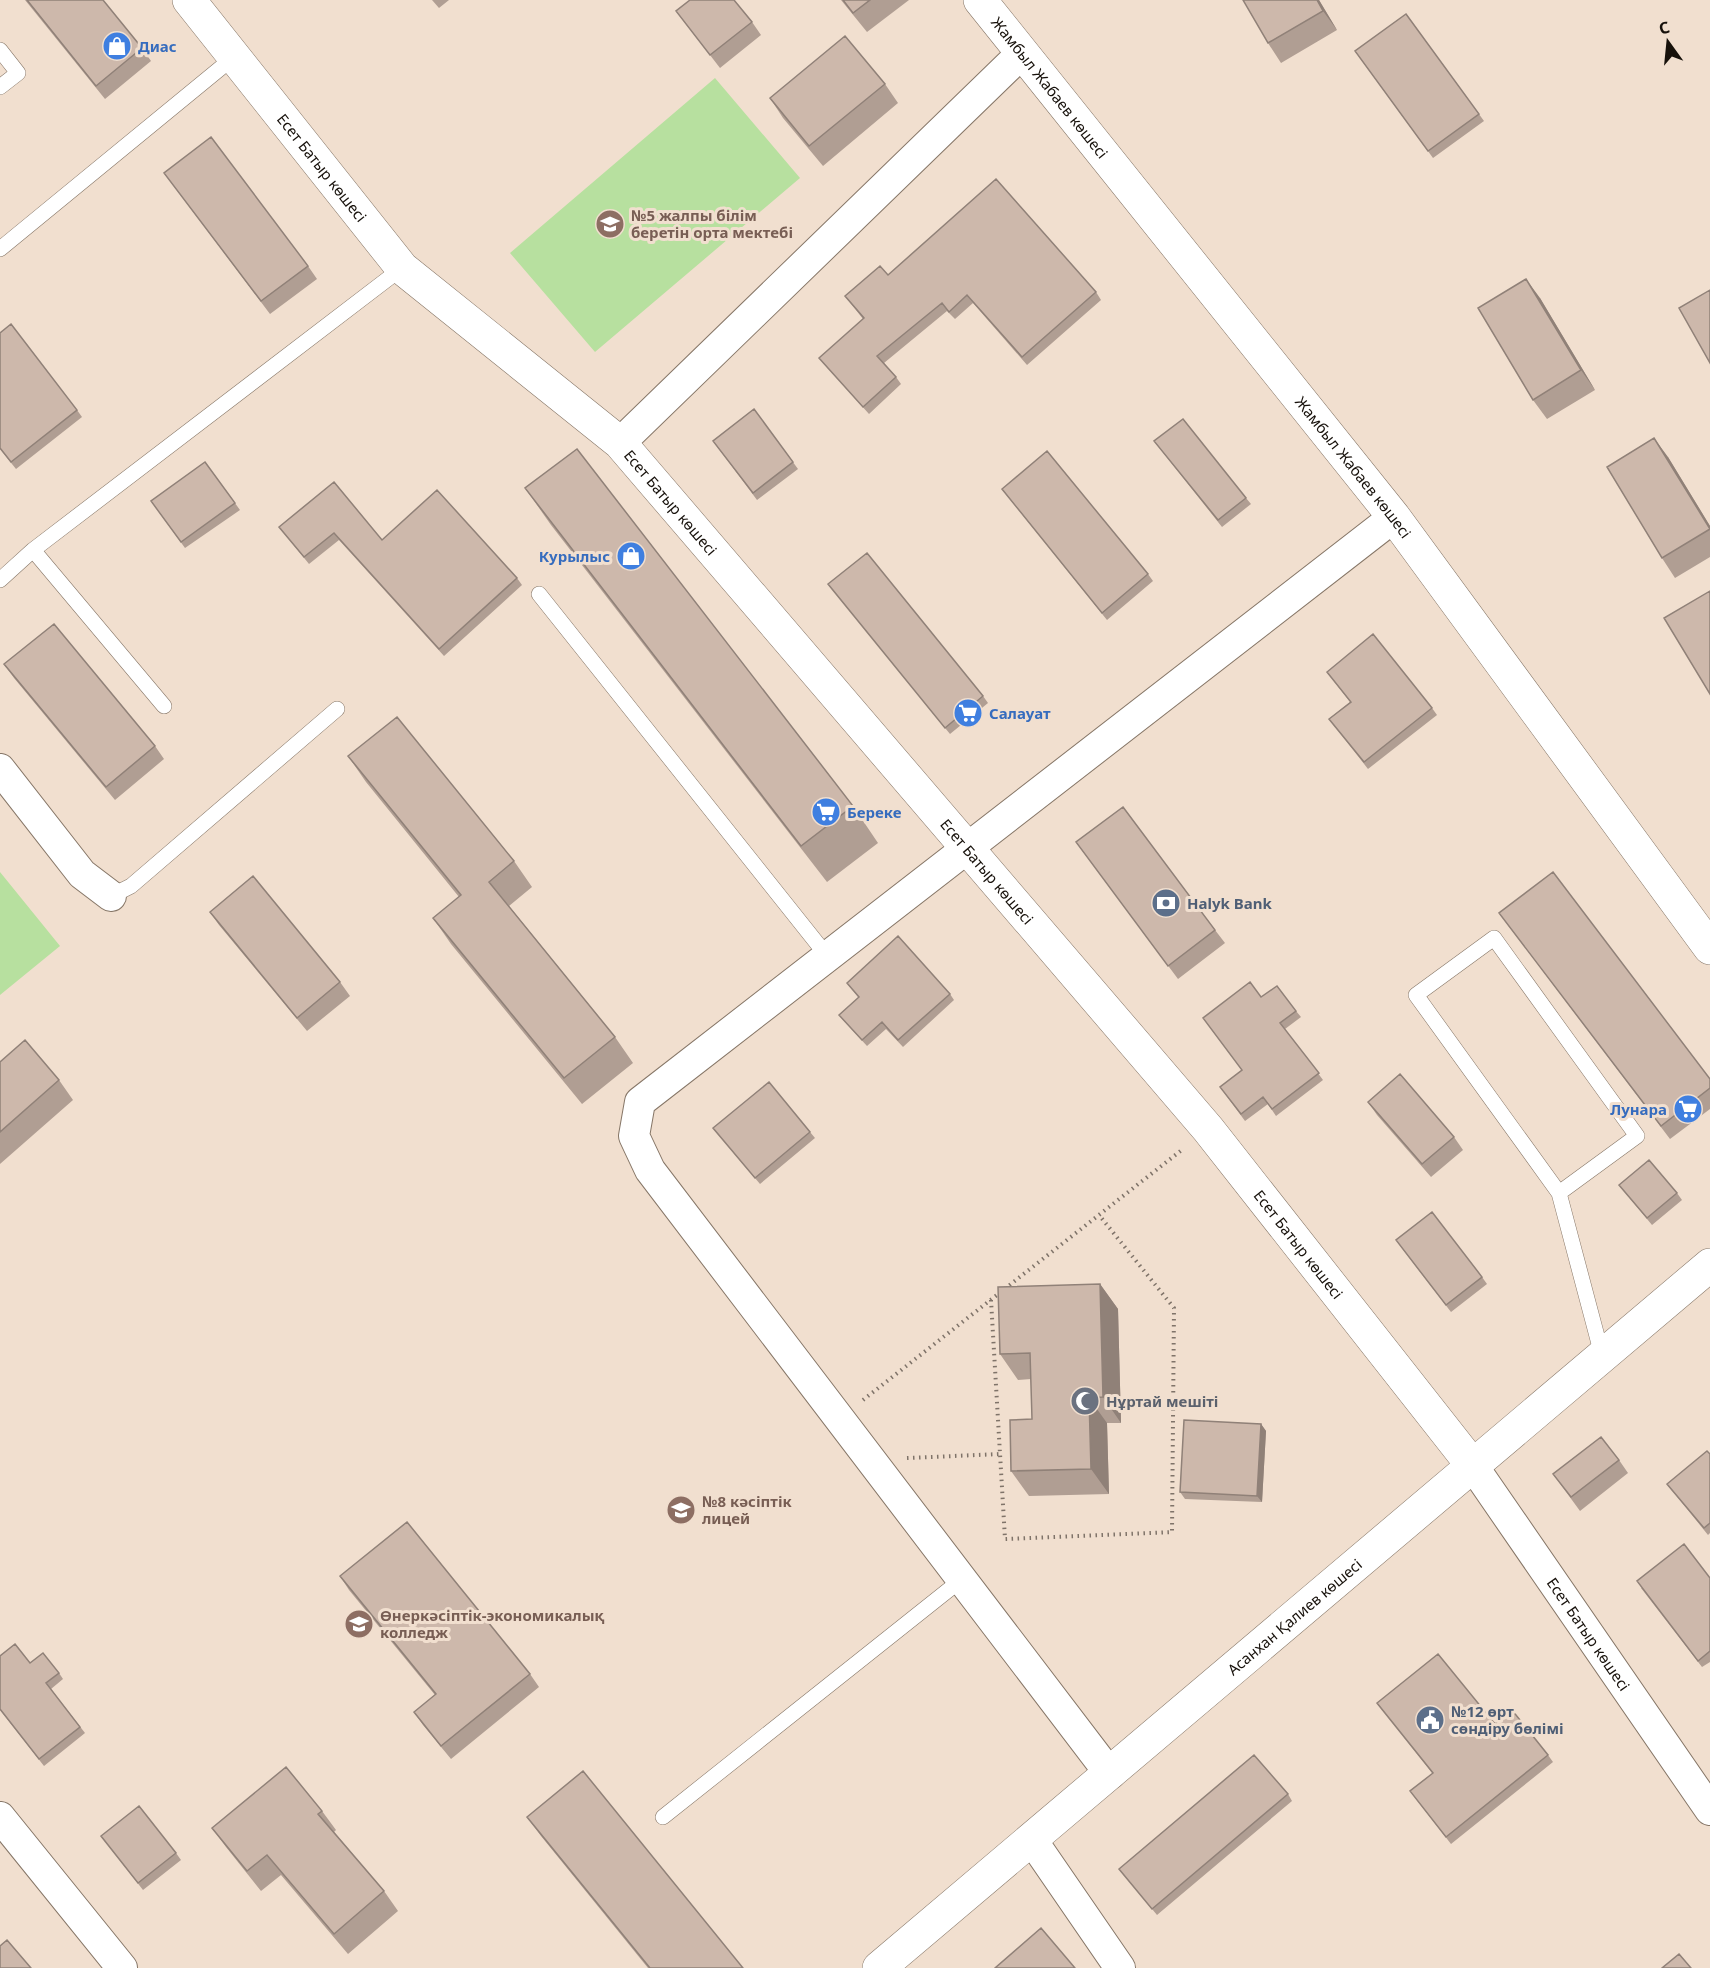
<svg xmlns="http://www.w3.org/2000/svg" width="1710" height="1968" font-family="'Noto Sans',sans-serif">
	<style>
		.green { fill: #b7e09f }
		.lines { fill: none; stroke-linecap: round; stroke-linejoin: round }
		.lane-casing { stroke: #867667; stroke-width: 16 }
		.street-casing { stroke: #867667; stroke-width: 32 }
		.secondary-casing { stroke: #867667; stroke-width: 34 }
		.path { stroke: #7f7369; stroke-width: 4; stroke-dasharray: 1.5 4.5; stroke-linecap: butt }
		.lane { stroke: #fff; stroke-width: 15 }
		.street { stroke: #fff; stroke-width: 30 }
		.secondary { stroke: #fff; stroke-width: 33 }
		.wall { fill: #b09e93 }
		.shaded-wall { fill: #908178 }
		.building { fill: #cdb8ab; stroke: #908178; stroke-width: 1.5 }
		.labels { text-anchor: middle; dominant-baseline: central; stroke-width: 6; stroke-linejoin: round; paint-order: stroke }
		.shop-label { font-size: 15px; font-weight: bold; fill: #366cbe; stroke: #f1dfcf; text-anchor: start }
		.street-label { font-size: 15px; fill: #17110b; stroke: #f1dfcf }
		.education-label { font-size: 15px; font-weight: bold; fill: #785e54; stroke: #f1dfcf; text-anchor: start }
		.service-label { font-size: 15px; font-weight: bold; fill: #4e5e75; stroke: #f1dfcf; text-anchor: start }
		.worship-label { font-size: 15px; font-weight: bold; fill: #5b616d; stroke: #f1dfcf; text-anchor: start }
	</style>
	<rect width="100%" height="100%" fill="#f1dfcf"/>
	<path class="green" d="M715 78 800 178 595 352 510 253Z
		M0 872 60 946 0 995Z"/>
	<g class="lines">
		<g class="lane-casing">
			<path id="lane" d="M0 50 18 73 0 87
				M0 249 234 57
				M33 550 164 706
				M0 580 33 550 402 268
				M539 594 828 957
				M111 896 131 886 337 709
				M1559 1193 1637 1136 1494 938 1416 995 1559 1193 1602 1355
				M663 1817 961 1580"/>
		</g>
		<g class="street-casing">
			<g id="street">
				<path d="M620 443 1021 54"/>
				<path d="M0 769 82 874 111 896"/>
				<path id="s1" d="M1473 1466 1710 1810"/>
				<path d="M1110 1774 650 1170 634 1136 640 1102 1394 517"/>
				<path d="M0 1817 122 1968"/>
				<path d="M1032 1840 1120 1968"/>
			</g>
		</g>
		<g class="secondary-casing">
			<g id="secondary">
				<path id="s2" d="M189 0 402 268 620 443 1208 1129 1473 1466"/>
				<path id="s3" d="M980 0 1394 517 1710 948"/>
				<path id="s4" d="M879 1968 1710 1265"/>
			</g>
		</g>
		<path class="path" d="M991 1300 1005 1539 1172 1532 1174 1308 1099 1215
			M863 1400 1183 1149
			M907 1458 1000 1454"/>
		<use href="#lane" class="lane"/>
		<use href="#street" class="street"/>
		<use href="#secondary" class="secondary"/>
	</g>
	<path class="wall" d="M25 0H103L142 48 151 61 105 99Z
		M432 0H449L439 8Z
		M841 0H909L867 32Z
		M1319 0 1337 30 1281 63 1268 43Z
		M676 11 752 22 761 35 720 68Z
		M1406 14 1484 121 1433 158 1355 51Z
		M885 84 898 103 823 166 783 118 770 98Z
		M164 173 308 266 317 279 270 314Z
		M888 275 1096 292 1101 300 1027 365 973 303 955 319 947 311 884 363 896 377 901 384 869 414 825 365 819 358 863 319 845 296Z
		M1540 298 1595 390 1547 419 1533 400Z
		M754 409 798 469 757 500 713 441Z
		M77 410 82 417 16 469 0 449Z
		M1154 441 1246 498 1251 504 1222 527Z
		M1668 457 1710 526V557L1675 578 1662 558Z
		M205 462 240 510 185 548 151 501Z
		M334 482 382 540 517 578 522 585 444 656 339 540 309 564 279 527Z
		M525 488 853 806 878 843 827 882 551 525Z
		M1002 489 1148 574 1153 581 1107 620Z
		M828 584 983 696 988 703 950 734Z
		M4 664 155 746 164 759 115 800 14 678Z
		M1327 672 1432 708 1437 715 1368 769 1329 719 1350 702Z
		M348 756 514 861 532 887 509 906 615 1037 633 1063 582 1104 451 944 433 918 459 897 366 782Z
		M1076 842 1215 930 1225 943 1178 979Z
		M210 912 340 982 350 996 307 1031 219 925Z
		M1499 913 1710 1079V1109L1670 1139Z
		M847 983 950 994 954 1000 903 1047 886 1029 867 1046 844 1021 839 1015 859 998Z
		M1261 997 1296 1011 1301 1017 1285 1029 1323 1080 1276 1116 1268 1104 1245 1121 1220 1087 1242 1070Z
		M0 1062 59 1080 73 1100 0 1164Z
		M1368 1102 1454 1137 1463 1150 1431 1177 1377 1115Z
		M713 1128 810 1132 815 1138 760 1184Z
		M1619 1185 1677 1193 1682 1200 1652 1225Z
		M1401 1247 1482 1277 1487 1284 1451 1312Z
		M1100 1284 1118 1309 1121 1423H1107L1109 1494 1029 1496 1011 1471 1032 1419 1031 1379 1018 1380 1000 1354Z
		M1261 1424 1266 1431 1262 1502 1185 1499 1180 1492Z
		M1710 1454V1533L1708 1535 1667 1484Z
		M1619 1460 1628 1473 1580 1511 1553 1474Z
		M340 1576 530 1674 539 1687 451 1759 423 1725 414 1712 435 1695 349 1590Z
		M1710 1578V1662L1702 1667 1641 1588Z
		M0 1656 30 1663 59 1673 63 1679 51 1689 85 1733 44 1766 0 1710Z
		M1377 1703 1495 1724 1548 1755 1553 1762 1451 1844 1410 1791 1433 1774Z
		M1288 1794 1292 1801 1157 1915 1119 1869Z
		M322 1811 336 1830 334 1832 384 1891 398 1911 348 1954 281 1875 261 1891 226 1847 212 1828Z
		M527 1817 743 1968H648L541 1836Z
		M101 1836 176 1853 181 1860 143 1890Z"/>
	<path class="shaded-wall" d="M1317 0H1319L1337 30 1323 11Z
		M1526 279 1540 298 1595 390 1581 370Z
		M1654 438 1668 457 1710 526V529Z
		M1100 1284 1118 1309 1121 1423 1103 1397Z
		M1089 1398 1107 1423 1109 1494 1091 1469Z
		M1261 1424 1266 1431 1262 1502 1257 1496Z"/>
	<path class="building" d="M27 0H103L142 48 96 86Z
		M690 0H734L752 22 710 55 676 11Z
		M843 0H870L853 13Z
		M1243 0H1317L1323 11 1268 43Z
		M1406 14 1479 114 1428 151 1355 51Z
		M845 36 885 84 809 146 770 98Z
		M211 137 308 266 261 301 164 173Z
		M996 179 1096 292 1022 357 967 295 949 312 942 303 877 356 896 377 863 407 819 358 864 318 845 296 880 266 888 275Z
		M1526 279 1581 370 1533 400 1478 308Z
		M1710 290V363L1679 308Z
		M11 324 77 410 11 462 0 448V333Z
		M754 409 793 462 753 493 713 441Z
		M1183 419 1246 498 1218 520 1154 441Z
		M1654 438 1710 529 1662 558 1607 467Z
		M577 449 853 806 801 846 525 488Z
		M1047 451 1148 574 1102 613 1002 489Z
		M205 462 235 503 181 542 151 501Z
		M334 482 382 540 437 490 517 578 439 649 334 533 304 557 279 527Z
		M867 553 983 696 945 728 828 584Z
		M1710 591V694L1664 618Z
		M54 624 155 746 106 787 4 664Z
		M1373 634 1432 708 1364 762 1329 719 1351 702 1327 672Z
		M397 717 514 861 489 882 615 1037 564 1078 433 918 461 895 348 756Z
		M1123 807 1215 930 1168 966 1076 842Z
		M1553 872 1710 1079V1088L1661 1126 1499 913Z
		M253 876 340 982 297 1018 210 912Z
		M898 936 950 994 898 1040 882 1022 862 1040 839 1015 859 997 847 983Z
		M1250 982 1261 997 1277 986 1296 1011 1280 1023 1319 1073 1272 1109 1263 1097 1241 1114 1220 1087 1242 1070 1203 1018Z
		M25 1040 59 1080 0 1132V1062Z
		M1400 1074 1454 1137 1422 1164 1368 1102Z
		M769 1082 810 1132 755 1178 713 1128Z
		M1649 1160 1677 1193 1647 1218 1619 1185Z
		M1432 1212 1482 1277 1446 1305 1396 1240Z
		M1100 1284 1103 1397 1089 1398 1091 1469 1011 1471 1010 1420 1032 1419 1030 1353 1000 1354 998 1287Z
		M1184 1420 1261 1424 1257 1496 1180 1492Z
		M1601 1437 1619 1460 1571 1497 1553 1474Z
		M1707 1451 1710 1454V1523L1704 1528 1667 1484Z
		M407 1522 530 1674 441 1746 414 1712 436 1694 340 1576Z
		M1684 1544 1710 1578V1651L1698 1661 1637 1581Z
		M15 1644 30 1663 43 1653 59 1673 46 1683 80 1727 39 1759 0 1709V1656Z
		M1438 1654 1495 1724 1512 1710 1548 1755 1446 1837 1410 1791 1433 1773 1377 1703Z
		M1254 1755 1288 1794 1152 1909 1119 1869Z
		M286 1767 322 1811 318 1814 384 1891 334 1934 267 1855 247 1871 212 1828Z
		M583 1771 743 1968H650L527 1817Z
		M139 1806 176 1853 138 1883 101 1836Z
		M1041 1928 1075 1968H995Z
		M7 1940 31 1968H0V1946Z
		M1679 1954 1691 1968H1662Z"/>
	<defs>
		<g id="shop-disc" transform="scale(1.5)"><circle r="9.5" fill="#3f7fe0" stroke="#f1dfcf"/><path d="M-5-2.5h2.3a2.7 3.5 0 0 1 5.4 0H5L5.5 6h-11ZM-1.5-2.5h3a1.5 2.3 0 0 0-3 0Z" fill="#fff"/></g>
		<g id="school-disc" transform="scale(1.5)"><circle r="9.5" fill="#8d6e63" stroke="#f1dfcf"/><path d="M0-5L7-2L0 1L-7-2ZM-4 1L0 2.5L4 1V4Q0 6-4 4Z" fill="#fff"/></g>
		<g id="supermarket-disc" transform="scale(1.5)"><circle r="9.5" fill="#3f7fe0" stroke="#f1dfcf"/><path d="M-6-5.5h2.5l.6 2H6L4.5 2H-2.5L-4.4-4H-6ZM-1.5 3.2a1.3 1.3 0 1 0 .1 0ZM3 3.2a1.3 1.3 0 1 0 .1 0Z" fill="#fff"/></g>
		<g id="bank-disc" transform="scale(1.5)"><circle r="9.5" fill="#5c6f8a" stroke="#f1dfcf"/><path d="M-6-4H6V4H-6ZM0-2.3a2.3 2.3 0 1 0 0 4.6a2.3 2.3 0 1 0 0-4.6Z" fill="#fff"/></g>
		<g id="mosque-disc" transform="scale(1.5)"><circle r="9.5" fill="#6b7280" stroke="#f1dfcf"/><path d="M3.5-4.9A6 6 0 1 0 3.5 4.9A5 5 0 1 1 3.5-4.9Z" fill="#fff"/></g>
		<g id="university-disc" transform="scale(1.5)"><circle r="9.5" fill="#8d6e63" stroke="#f1dfcf"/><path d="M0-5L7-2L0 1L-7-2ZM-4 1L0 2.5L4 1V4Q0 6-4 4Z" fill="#fff"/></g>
		<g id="civic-disc" transform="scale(1.5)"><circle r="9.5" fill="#5c6f8a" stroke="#f1dfcf"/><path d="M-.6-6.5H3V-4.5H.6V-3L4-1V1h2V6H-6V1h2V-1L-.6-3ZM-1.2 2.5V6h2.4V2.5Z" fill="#fff"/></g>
	</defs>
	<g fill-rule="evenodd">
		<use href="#shop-disc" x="117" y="46"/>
		<use href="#school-disc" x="610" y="224"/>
		<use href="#shop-disc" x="631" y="556"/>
		<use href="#supermarket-disc" x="968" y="713"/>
		<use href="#supermarket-disc" x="826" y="812"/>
		<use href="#bank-disc" x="1166" y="903"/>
		<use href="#supermarket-disc" x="1688" y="1109"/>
		<use href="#mosque-disc" x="1085" y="1401"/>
		<use href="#school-disc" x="681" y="1510"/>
		<use href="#university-disc" x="359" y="1624"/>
		<use href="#civic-disc" x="1430" y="1720"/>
	</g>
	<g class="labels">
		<g class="shop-label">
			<text x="138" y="46">Диас</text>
			<text x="610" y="556" text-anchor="end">Курылыс</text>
			<text x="989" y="713">Салауат</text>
			<text x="847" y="812">Береке</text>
			<text x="1667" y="1109" text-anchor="end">Лунара</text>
		</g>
		<g class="street-label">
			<text stroke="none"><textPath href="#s3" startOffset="112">Жамбыл Жабаев көшесі</textPath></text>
			<text stroke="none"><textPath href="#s2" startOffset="214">Есет Батыр көшесі</textPath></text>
			<text stroke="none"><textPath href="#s3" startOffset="598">Жамбыл Жабаев көшесі</textPath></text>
			<text stroke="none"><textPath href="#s2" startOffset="700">Есет Батыр көшесі</textPath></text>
			<text stroke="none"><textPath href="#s2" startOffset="1186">Есет Батыр көшесі</textPath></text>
			<text stroke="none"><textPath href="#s2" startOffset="1672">Есет Батыр көшесі</textPath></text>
			<text stroke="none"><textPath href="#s4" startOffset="544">Асанхан Қалиев көшесі</textPath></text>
			<text stroke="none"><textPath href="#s1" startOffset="204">Есет Батыр көшесі</textPath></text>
		</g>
		<g class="education-label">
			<text x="631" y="215">№5 жалпы білім<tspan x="631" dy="17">беретін орта мектебі</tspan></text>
			<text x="702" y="1501">№8 кәсіптік<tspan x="702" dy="17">лицей</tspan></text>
			<text x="380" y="1615">Өнеркәсіптік-экономикалық<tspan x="380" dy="17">колледж</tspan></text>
		</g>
		<g class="service-label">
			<text x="1187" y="903">Halyk Bank</text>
			<text x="1451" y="1711">№12 өрт<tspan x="1451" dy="17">сөндіру бөлімі</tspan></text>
		</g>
		<g class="worship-label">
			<text x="1106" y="1401">Нұртай мешіті</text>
		</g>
	</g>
	<g transform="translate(1668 42) rotate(345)" stroke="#f1dfcf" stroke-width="4.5" paint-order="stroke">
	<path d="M0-4.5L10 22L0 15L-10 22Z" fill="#17110b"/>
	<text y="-9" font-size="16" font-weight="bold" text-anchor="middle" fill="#17110b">С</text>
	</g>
</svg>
